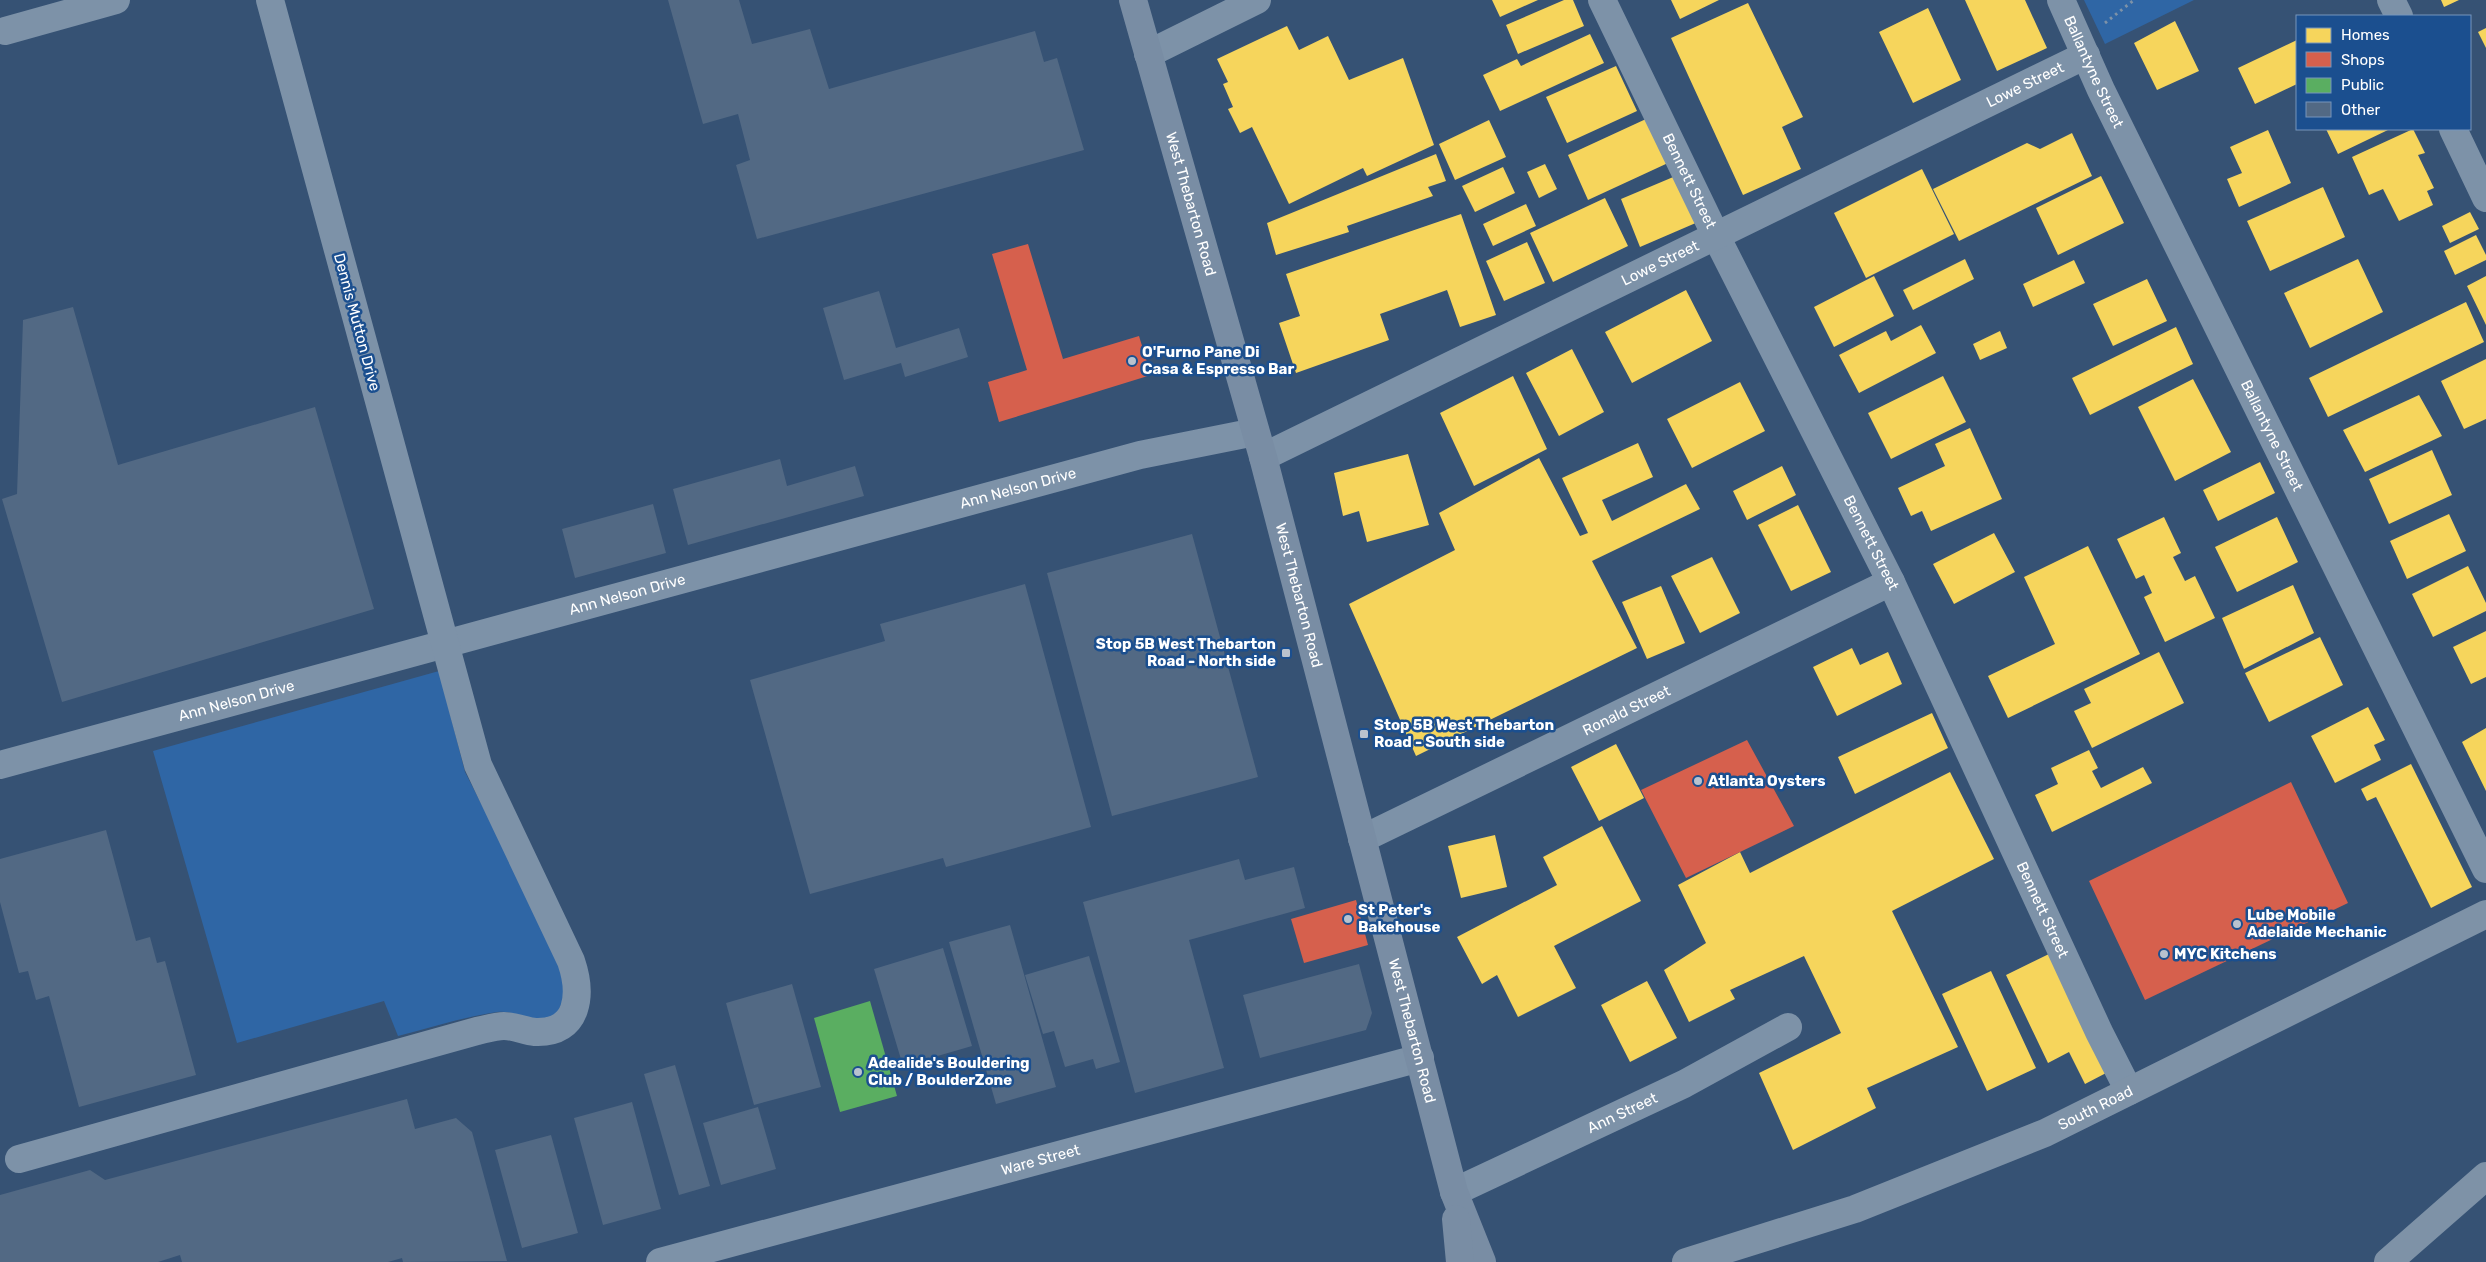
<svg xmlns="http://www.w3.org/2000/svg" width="2486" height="1262" font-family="Rubik,sans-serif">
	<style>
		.green { fill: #2f66a5 }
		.homes { fill: #f6d55c }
		.shops { fill: #d6604d }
		.public { fill: #5aae61 }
		.building { fill: #526984 }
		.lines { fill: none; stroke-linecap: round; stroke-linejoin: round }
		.path { stroke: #7d92a8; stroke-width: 3; stroke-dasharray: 2.5 4; stroke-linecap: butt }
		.street { stroke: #7d92a8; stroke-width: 28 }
		.secondary { stroke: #798da4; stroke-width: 28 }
		.highway { stroke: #7e92a7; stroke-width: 28 }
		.poi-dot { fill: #b9c2ce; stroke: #1b4f8f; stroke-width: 2 }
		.labels { text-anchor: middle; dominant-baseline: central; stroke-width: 5; stroke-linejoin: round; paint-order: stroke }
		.street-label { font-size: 15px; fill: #fff; stroke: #1b4f8f }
		.poi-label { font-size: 15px; font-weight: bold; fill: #fff; stroke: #1b4f8f; text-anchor: start }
	</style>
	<rect width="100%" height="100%" fill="#365274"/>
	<path class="green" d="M2084 0H2194L2105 44Z
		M439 671 465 772 555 948 567 989 557 1015C528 1027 518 1009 497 1012 463 1017 430 1028 398 1036L384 1001 237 1043 153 751Z"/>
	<path class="homes" d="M1492 0H1538L1500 17Z
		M1564 0H1573L1584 26 1518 54 1506 25Z
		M1671 0H1719L1680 19Z
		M1965 0H2025L2047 48 1997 71Z
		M2441 0H2459L2444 7Z
		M1748 3 1803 117 1782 127 1801 169 1743 195 1671 38Z
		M1928 8 1961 80 1913 103 1879 32Z
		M2175 21 2199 71 2157 90 2134 43Z
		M1287 26 1299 50 1328 36 1349 80 1403 58 1434 145 1367 176 1363 168 1289 204 1252 127 1240 133 1228 109 1233 107 1223 84 1228 82 1217 59Z
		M2486 28V48L2478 32Z
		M1590 34 1604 63 1500 111 1483 75 1517 59 1521 66Z
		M2297 40V84L2255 104 2238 68Z
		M1616 66 1637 111 1567 143 1546 97Z
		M1646 119 1668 163 1588 200 1568 155Z
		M1489 120 1506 157 1455 180 1439 144Z
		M2326 129H2390L2338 154Z
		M2413 129 2425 153 2418 155 2434 188 2427 191 2433 205 2399 221 2383 189 2369 195 2352 157Z
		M2268 130 2291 183 2239 207 2227 179 2242 173 2230 147Z
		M2072 133 2092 176 1959 241 1933 189 2027 143 2040 149Z
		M1436 154 1446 181 1428 187 1433 196 1347 226 1349 232 1276 255 1267 223Z
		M1545 164 1557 189 1539 198 1527 172Z
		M1503 167 1515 193 1475 212 1462 186Z
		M1922 169 1954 234 1866 278 1834 213Z
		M1678 175 1698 222 1640 247 1621 199Z
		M2101 176 2124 223 2058 255 2036 208Z
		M2323 187 2345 237 2270 271 2247 221Z
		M1605 198 1628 246 1553 282 1530 233Z
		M1526 204 1536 226 1493 246 1483 224Z
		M2470 212 2479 229 2450 243 2442 226Z
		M1461 214 1496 315 1460 327 1447 290 1380 314 1389 340 1296 373 1279 323 1300 316 1286 274Z
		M2476 235 2486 255V260L2455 275 2444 251Z
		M1527 242 1545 283 1504 301 1486 261Z
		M1965 259 1974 279 1913 310 1903 290Z
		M2358 259 2383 312 2310 348 2284 293Z
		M2074 260 2085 283 2033 307 2023 284Z
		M1874 276 1894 316 1834 347 1814 307Z
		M2486 276V325L2467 286Z
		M2147 279 2167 321 2113 346 2093 304Z
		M1686 290 1712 341 1632 383 1605 332Z
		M2466 302 2484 342 2328 417 2309 378Z
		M1921 325 1936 353 1859 393 1839 355 1886 331 1891 341Z
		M2176 327 2193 364 2090 415 2072 378Z
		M2000 331 2007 348 1980 360 1973 344Z
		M1572 349 1604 412 1559 436 1526 373Z
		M2486 359V419L2464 429 2441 381Z
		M1513 376 1547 449 1474 486 1440 413Z
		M1943 376 1966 422 1891 459 1868 413Z
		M2193 379 2231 452 2175 481 2138 407Z
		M1740 382 1765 431 1692 468 1667 419Z
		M2419 395 2442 436 2365 472 2343 430Z
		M1970 428 2002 499 1931 531 1922 511 1911 516 1898 488 1945 466 1935 444Z
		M1638 443 1653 477 1602 500 1612 521 1686 484 1700 509 1592 561 1637 648 1416 756 1349 604 1455 550 1439 513 1539 458 1580 536 1588 533 1562 478Z
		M2432 450 2452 495 2389 524 2369 479Z
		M1408 454 1429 525 1367 542 1359 511 1343 516 1334 473Z
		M2260 462 2275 493 2218 521 2203 490Z
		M1782 466 1796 495 1747 520 1733 491Z
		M1798 505 1831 572 1791 591 1758 525Z
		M2449 514 2466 551 2407 579 2390 541Z
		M2164 517 2181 553 2173 557 2185 581 2195 576 2215 618 2165 642 2144 597 2152 593 2144 575 2136 579 2117 539Z
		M2277 517 2298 562 2237 592 2215 547Z
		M1994 533 2015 572 1954 604 1933 564Z
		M2088 546 2140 654 2008 718 1988 676 2055 644 2024 577Z
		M1712 557 1740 613 1700 633 1671 576Z
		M2468 566 2486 603V611L2433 637 2412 594Z
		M2293 585 2314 633 2244 669 2222 618Z
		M1661 586 1685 643 1647 659 1622 602Z
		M2486 631V677L2471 684 2453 647Z
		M2320 637 2343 685 2269 722 2245 673Z
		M1852 648 1860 665 1888 652 1902 684 1837 716 1813 667Z
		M2159 652 2184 703 2092 748 2074 711 2091 703 2084 689Z
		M2368 707 2385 740 2374 745 2381 760 2335 783 2311 736Z
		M1932 713 1948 748 1855 794 1838 757Z
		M2486 728V791L2462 742Z
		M1616 744 1644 798 1599 821 1571 767Z
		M2089 750 2098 768 2092 771 2101 788 2143 767 2152 783 2052 832 2035 795 2058 784 2051 768Z
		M2411 764 2472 887 2431 908 2376 797 2367 801 2361 789Z
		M1950 772 1994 859 1892 911 1958 1047 1867 1088 1876 1108 1793 1150 1759 1073 1841 1033 1804 956 1730 990 1735 999 1689 1022 1664 970 1706 943 1678 885 1740 852 1750 873Z
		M1602 826 1641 901 1554 946 1576 988 1518 1017 1497 975 1482 984 1457 937 1557 885 1543 857Z
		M1495 835 1507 887 1461 898 1448 846Z
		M2051 953 2108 1072 2085 1084 2069 1052 2048 1063 2006 975Z
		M1991 971 2036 1068 1987 1091 1942 994Z
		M1647 981 1677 1038 1630 1062 1601 1005Z"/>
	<path class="shops" d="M1028 244 1063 359 1139 336 1151 375 999 422 988 382 1027 370 992 254Z
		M1747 740 1794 826 1686 878 1641 790Z
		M2291 782 2348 903 2145 1000 2089 881Z
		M1356 900 1368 945 1304 963 1291 919Z"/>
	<path class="public" d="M870 1001 897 1096 840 1112 814 1018Z"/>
	<path class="building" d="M668 0H739L752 44 810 29 829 89 1035 31 1044 62 1057 58 1084 150 757 239 736 165 750 160 738 114 703 124Z
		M879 291 896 348 959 328 968 357 905 377 901 363 844 380 823 308Z
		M73 307 118 465 315 407 374 609 62 702 2 499 17 494 23 320Z
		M780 459 787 486 855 466 864 496 688 545 673 489Z
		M653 504 666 553 575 578 562 529Z
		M1192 534 1258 777 1112 816 1047 573Z
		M1025 584 1091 827 946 867 943 858 810 894 750 680 885 641 880 624Z
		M106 830 136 941 150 937 157 963 165 961 196 1075 79 1107 49 996 36 1000 28 971 19 973 0 902V859Z
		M1239 859 1245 880 1294 867 1305 908 1189 940 1224 1068 1135 1093 1083 902Z
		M1010 925 1056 1087 996 1104 949 942Z
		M943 948 972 1046 903 1066 874 969Z
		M1089 956 1120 1062 1096 1069 1093 1059 1065 1067 1054 1031 1043 1034 1025 975Z
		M1359 964 1372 1013 1366 1030 1260 1058 1243 995Z
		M792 984 821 1087 754 1105 726 1003Z
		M675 1065 710 1186 679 1195 644 1074Z
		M407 1099 415 1129 456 1118 472 1132 507 1261 403 1262 402 1258 388 1262H182L180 1255 158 1262H0V1195L90 1170 105 1180Z
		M632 1102 661 1209 603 1225 574 1118Z
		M758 1107 776 1169 721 1185 703 1123Z
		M551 1135 578 1233 522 1248 495 1150Z"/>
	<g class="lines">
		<path class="path" d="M2105 23 2134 0"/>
		<g class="street">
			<path id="s1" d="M1602 0 1716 236 1891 582 2099 1032 2129 1091"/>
			<path id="s2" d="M2061 0 2101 90 2486 869"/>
			<path d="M2391 0 2399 16"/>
			<path d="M5 31 116 0"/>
			<path d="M1148 54 1257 0"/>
			<path d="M2453 129 2486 198"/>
			<path id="s3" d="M1263 457 2086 55"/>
			<path id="s4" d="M0 765 1140 455 1255 432"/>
			<path id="s5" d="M1362 839 1891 582"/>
			<path d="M19 1159 477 1031C486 1029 496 1026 504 1026 515 1026 525 1031 535 1032 580 1034 582 993 571 961L478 765 270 0"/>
			<path id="s6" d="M1454 1192 1684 1084 1788 1027"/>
			<path id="s7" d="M660 1262 1420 1058"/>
		</g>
		<g class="secondary">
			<path id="s8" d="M1133 0 1263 457 1454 1192 1482 1262"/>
			<path d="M1456 1219 1460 1262"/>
		</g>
		<g class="highway">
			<path id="s9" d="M1686 1262 1855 1209 2045 1133 2486 914"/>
			<path d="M2388 1262 2486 1176"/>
		</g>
	</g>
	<g class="poi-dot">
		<circle cx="1132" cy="361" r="5"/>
		<rect x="1281" y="648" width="10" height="10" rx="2.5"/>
		<rect x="1359" y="729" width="10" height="10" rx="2.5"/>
		<circle cx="1698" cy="781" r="5"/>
		<circle cx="1348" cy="919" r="5"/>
		<circle cx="2237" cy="924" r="5"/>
		<circle cx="2164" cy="954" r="5"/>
		<circle cx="858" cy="1072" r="5"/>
	</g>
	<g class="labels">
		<g class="street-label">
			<text stroke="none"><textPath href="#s2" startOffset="79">Ballantyne Street</textPath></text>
			<text stroke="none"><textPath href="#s3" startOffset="848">Lowe Street</textPath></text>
			<text stroke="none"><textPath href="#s1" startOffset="201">Bennett Street</textPath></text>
			<text stroke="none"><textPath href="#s8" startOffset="212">West Thebarton Road</textPath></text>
			<text stroke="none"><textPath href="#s3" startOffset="442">Lowe Street</textPath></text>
			<text transform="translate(357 322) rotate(75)">Dennis Mutton Drive</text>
			<text stroke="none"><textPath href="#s2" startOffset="484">Ballantyne Street</textPath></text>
			<text stroke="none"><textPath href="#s4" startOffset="1055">Ann Nelson Drive</textPath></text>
			<text stroke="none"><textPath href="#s1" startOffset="606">Bennett Street</textPath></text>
			<text stroke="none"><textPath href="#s4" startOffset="650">Ann Nelson Drive</textPath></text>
			<text stroke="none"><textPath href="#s8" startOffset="618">West Thebarton Road</textPath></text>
			<text stroke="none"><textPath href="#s4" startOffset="245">Ann Nelson Drive</textPath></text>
			<text stroke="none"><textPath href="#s5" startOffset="294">Ronald Street</textPath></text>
			<text stroke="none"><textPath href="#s1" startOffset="1011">Bennett Street</textPath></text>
			<text stroke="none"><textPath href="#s8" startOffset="1068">West Thebarton Road</textPath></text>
			<text stroke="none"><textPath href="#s9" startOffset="438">South Road</textPath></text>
			<text stroke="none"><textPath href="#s6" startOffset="186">Ann Street</textPath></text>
			<text stroke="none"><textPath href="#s7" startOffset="394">Ware Street</textPath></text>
		</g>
		<g class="poi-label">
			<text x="1142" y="352">O'Furno Pane Di<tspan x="1142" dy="17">Casa &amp; Espresso Bar</tspan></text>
			<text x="1276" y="644" text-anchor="end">Stop 5B West Thebarton<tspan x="1276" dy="17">Road - North side</tspan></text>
			<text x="1374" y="725">Stop 5B West Thebarton<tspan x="1374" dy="17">Road - South side</tspan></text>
			<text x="1708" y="781">Atlanta Oysters</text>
			<text x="1358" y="910">St Peter's<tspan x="1358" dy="17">Bakehouse</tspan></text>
			<text x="2247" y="915">Lube Mobile<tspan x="2247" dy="17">Adelaide Mechanic</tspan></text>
			<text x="2174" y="954">MYC Kitchens</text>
			<text x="868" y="1063">Adealide's Bouldering<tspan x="868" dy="17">Club / BoulderZone</tspan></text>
		</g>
	</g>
	<rect x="2296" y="15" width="175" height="115" fill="#1b4f8f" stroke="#7695bc"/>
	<rect x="2306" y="28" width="25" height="15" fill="#f6d55c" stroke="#7695bc"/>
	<text x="2341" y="40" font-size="15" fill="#ffffff">Homes</text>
	<rect x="2306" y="52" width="25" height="15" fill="#d6604d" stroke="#7695bc"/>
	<text x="2341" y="65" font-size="15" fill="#ffffff">Shops</text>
	<rect x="2306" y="78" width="25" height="15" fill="#5aae61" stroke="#7695bc"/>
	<text x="2341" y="90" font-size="15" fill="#ffffff">Public</text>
	<rect x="2306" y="102" width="25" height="15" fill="#526984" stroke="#7695bc"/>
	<text x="2341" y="115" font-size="15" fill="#ffffff">Other</text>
</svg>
